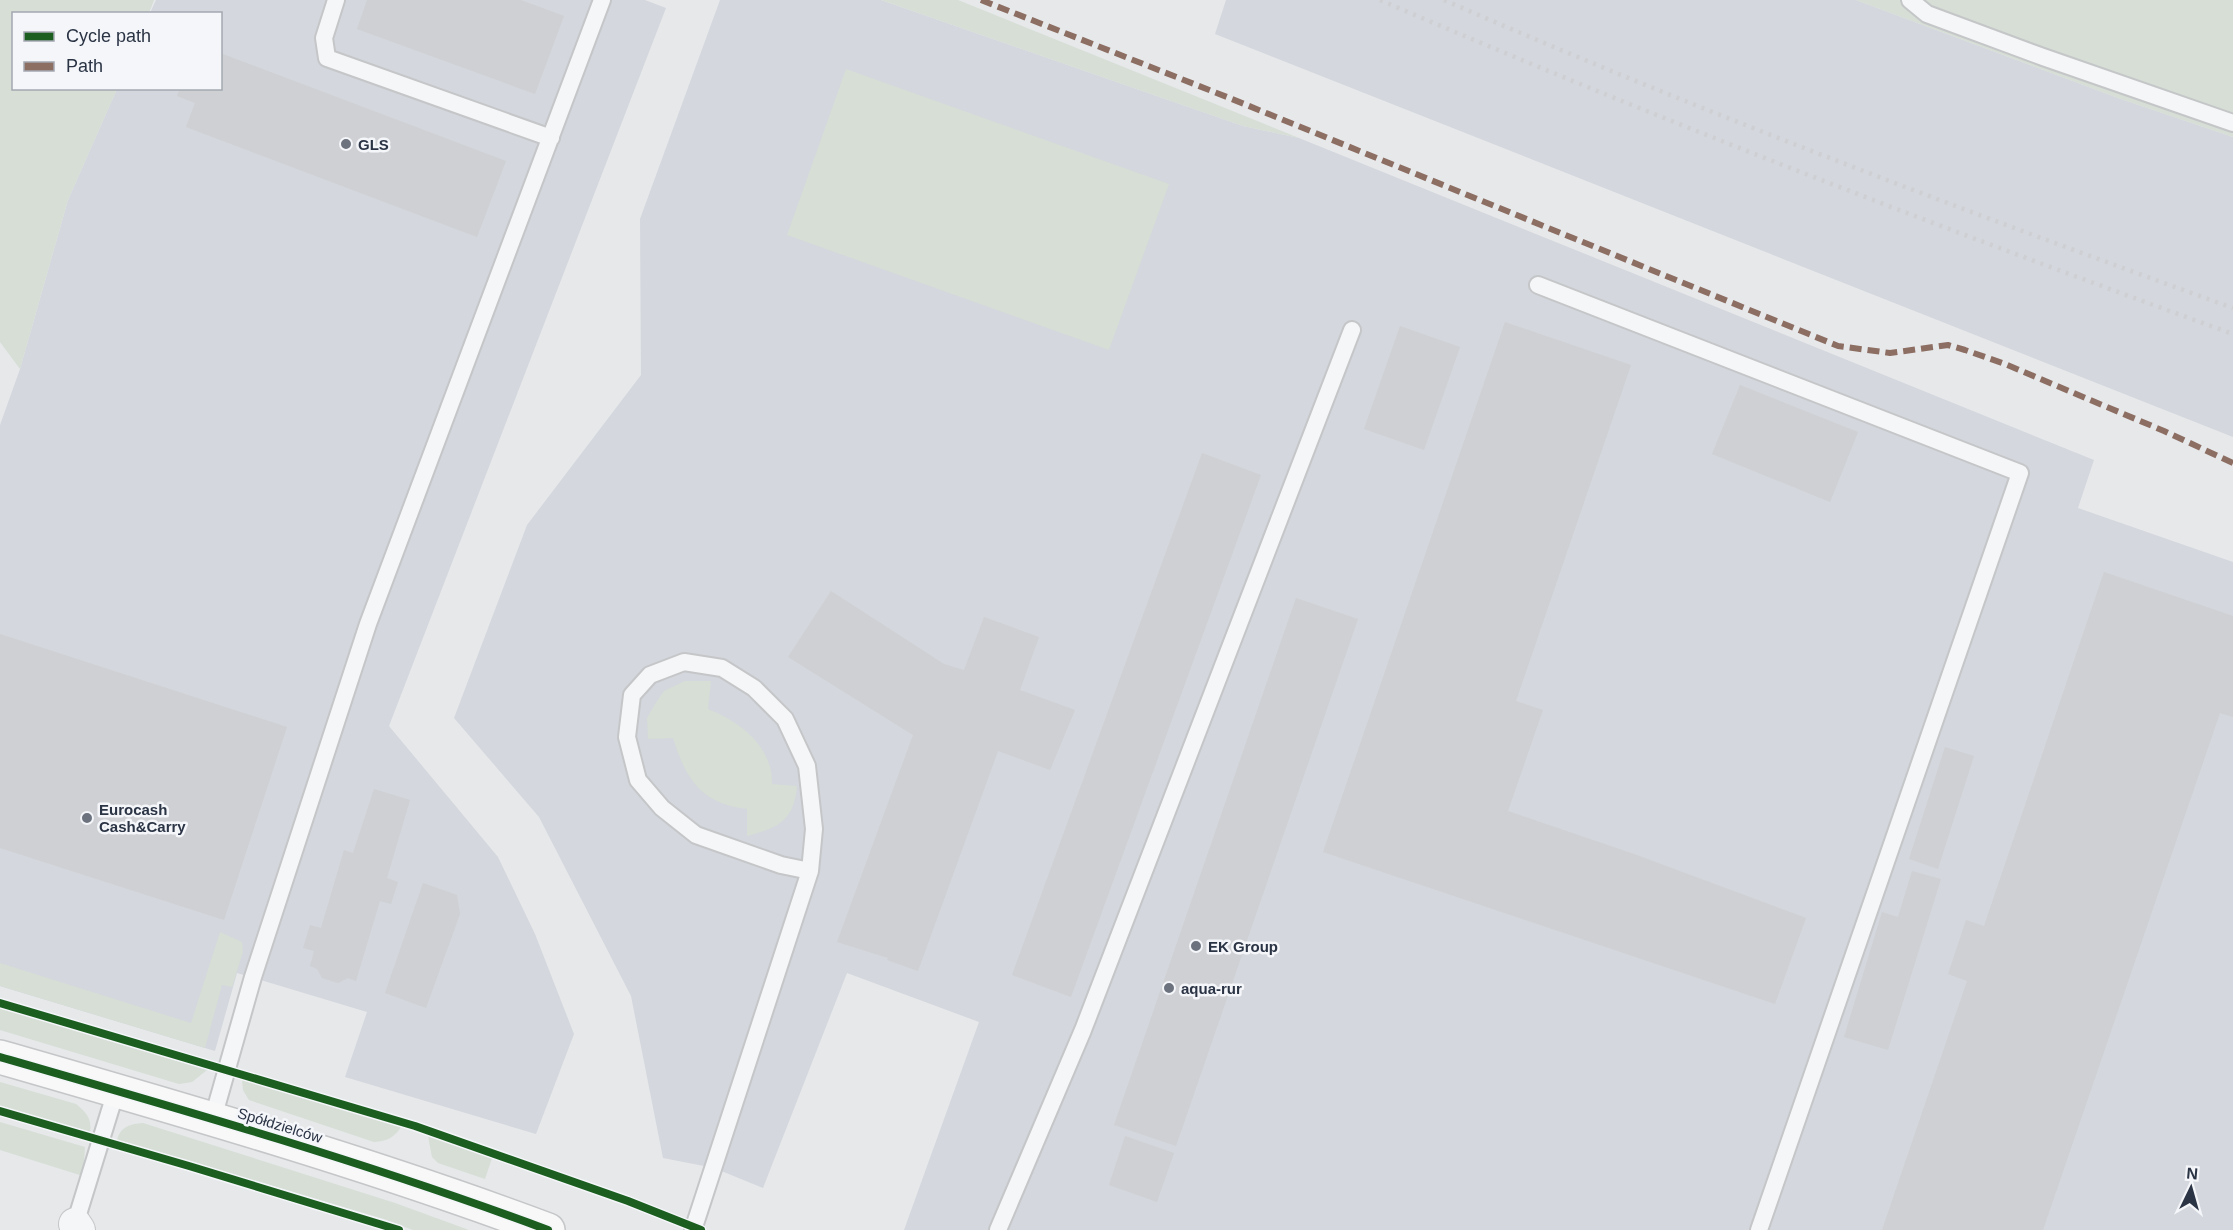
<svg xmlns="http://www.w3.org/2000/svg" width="2233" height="1230" font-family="Arial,sans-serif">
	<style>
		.built { fill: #d4d7dd }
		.green { fill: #d6ded6 }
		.building { fill: #ced0d3 }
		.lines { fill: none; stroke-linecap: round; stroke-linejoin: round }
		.lane-casing { stroke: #c4c6c8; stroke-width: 20 }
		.street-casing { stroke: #c4c6c8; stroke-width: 34 }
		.secondary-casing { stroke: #c4c6c8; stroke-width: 36 }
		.lane { stroke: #f5f6f7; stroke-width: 16 }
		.street { stroke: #f5f6f7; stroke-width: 32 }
		.secondary { stroke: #f8f8f8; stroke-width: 33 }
		.rail { stroke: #cecfd2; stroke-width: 4.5; stroke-dasharray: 3 6; stroke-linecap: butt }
		.quiet { stroke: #8d6e63; stroke-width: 6; stroke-dasharray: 12 6; stroke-linecap: butt }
		.cycleway-casing { stroke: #f4f6f9; stroke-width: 11 }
		.cycleway { stroke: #1b5e20; stroke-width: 8 }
		.poi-dot { fill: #6c737f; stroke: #f4f6f9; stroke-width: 2 }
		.labels { text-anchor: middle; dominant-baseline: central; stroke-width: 5; stroke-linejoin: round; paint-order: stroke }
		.poi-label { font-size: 15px; font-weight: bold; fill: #2b3445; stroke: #f4f6f9; text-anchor: start }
		.street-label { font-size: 15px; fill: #2b3445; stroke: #f4f6f9 }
	</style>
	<rect width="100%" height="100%" fill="#e6e8ea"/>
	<path class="built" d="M156 0H645L666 8 389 726 498 857 535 934 574 1034 536 1134 345 1077 367 1012 237 973 215 1051 0 986V425L20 369 68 200 117 89 220 88V14L150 13Z
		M720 0H881L1243 126 1299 138 2094 460 2078 508 2233 562V1230H904L979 1022 847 973 763 1188 714 1168 663 1158 631 996 539 817 454 718 527 525 641 375 640 219Z
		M1226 0H1856L2118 98 2233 137V437L1215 34Z"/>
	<path class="green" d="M0 0H154L149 13 14 14V88L117 89 68 200 20 369 0 342Z
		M881 0H958L1299 138 1243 126Z
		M1856 0H2233V137L2118 98Z
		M846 69 1169 184 1109 350 787 235Z
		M685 681H711L708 709C739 721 773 746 772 784L797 786C794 821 778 828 747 836V809C702 804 686 780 673 738L648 739 647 718 655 704 664 691Z
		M220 932 242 942 243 952 232 987 222 985 205 1048 0 986V963L191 1023Z
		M0 1008 207 1070 192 1082 179 1084 0 1030Z
		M242 1079 401 1127C394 1138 387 1141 374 1142L249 1100 243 1090Z
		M0 1082 76 1104C87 1113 92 1119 90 1133L0 1106Z
		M0 1122 85 1147 83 1176 0 1150Z
		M143 1123 395 1203 469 1230H413L384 1219 117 1140C121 1126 131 1124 143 1123Z
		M428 1136 492 1158 485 1179 438 1163 432 1157Z"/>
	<path class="building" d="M367 0H521L564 16 535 94 357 29Z
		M220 53 506 161 477 237 186 127 195 103 177 96 180 88H220Z
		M1505 322 1631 365 1516 701 1543 710 1508 811 1634 854 1806 918 1775 1004 1323 852Z
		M1400 326 1460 347 1424 450 1364 429Z
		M1740 385 1858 432 1830 502 1712 454Z
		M1202 453 1261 475 1071 997 1012 975Z
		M2104 572 2233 616V717L2220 713 2043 1230H1882L1967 981 1948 974 1966 920 1984 926Z
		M831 591 944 664 964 670 984 617 1039 637 1020 690 1075 710 1050 770 998 751 918 971 887 960 888 958 837 942 913 735 788 657Z
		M1296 598 1358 619 1176 1146 1114 1125Z
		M0 634 287 727 224 920 0 848Z
		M1945 747 1974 756 1938 869 1909 859Z
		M374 789 410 800 387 878 398 882 391 904 380 901 356 981 348 978 338 983 322 978 317 969 310 966 314 951 303 948 310 925 321 928 344 850 353 853Z
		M1912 871 1941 879 1888 1050 1844 1037 1882 912 1898 917Z
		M423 883 457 895 460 914 426 1008 385 993Z
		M1125 1136 1174 1153 1157 1202 1109 1185Z"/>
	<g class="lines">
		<g class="lane-casing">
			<path id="lane" d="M336 0 324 38 327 58 551 138
				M1910 0 1927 14 2043 57 2233 123
				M1538 285 2020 473 1759 1230
				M213 1118 253 977 368 624 602 0
				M75 1224 116 1091
				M693 1230 810 871 814 829 807 766 785 719 754 688 722 668 684 662 650 675 632 695 627 737 638 780 662 808 696 835 781 865 810 871
				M998 1230 1083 1030 1352 330"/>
		</g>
		<g class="street-casing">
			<path id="street" d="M75 1224 79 1230"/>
		</g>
		<g class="secondary-casing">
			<path id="secondary" d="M0 1057C184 1110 369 1163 548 1230"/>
		</g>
		<use href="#lane" class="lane"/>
		<use href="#street" class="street"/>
		<use href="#secondary" class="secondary"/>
		<path class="rail" d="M1380 0C1661 121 1946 230 2233 334
			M1444 0C1703 113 1967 212 2233 308"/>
		<path class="quiet" d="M981 0 1227 97 1838 346 1890 353 1948 345 1965 350 2005 364 2164 431 2233 463"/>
		<g class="cycleway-casing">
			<path id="cycleway" d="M0 1003 415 1126 628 1201 701 1230
				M0 1057C184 1110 369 1163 548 1230
				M0 1111 189 1166 399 1230"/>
		</g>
		<use href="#cycleway" class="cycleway"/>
	</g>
	<g class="poi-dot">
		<circle cx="346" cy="144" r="6"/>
		<circle cx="87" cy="818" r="6"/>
		<circle cx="1196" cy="946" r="6"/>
		<circle cx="1169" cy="988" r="6"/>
	</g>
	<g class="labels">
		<g class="poi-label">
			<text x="358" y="144">GLS</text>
			<text x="99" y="809">Eurocash<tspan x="99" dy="17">Cash&amp;Carry</tspan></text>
			<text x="1208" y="946">EK Group</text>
			<text x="1181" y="988">aqua-rur</text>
		</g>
		<g class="street-label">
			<text transform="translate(280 1125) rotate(17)">Spółdzielców</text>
		</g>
	</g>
	<rect x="12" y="12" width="210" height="78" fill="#f4f6f9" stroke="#a4a8b1" stroke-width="1.5"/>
	<rect x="24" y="32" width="30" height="9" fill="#1b5e20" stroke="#a4a8b1" stroke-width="1.5"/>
	<text x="66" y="42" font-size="18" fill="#2b3445">Cycle path</text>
	<rect x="24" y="62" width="30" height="9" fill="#8d6e63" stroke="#a4a8b1" stroke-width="1.5"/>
	<text x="66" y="72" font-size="18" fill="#2b3445">Path</text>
	<g transform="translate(2191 1188) rotate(5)" stroke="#f4f6f9" stroke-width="4.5" paint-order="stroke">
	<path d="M0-4.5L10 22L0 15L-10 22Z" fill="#2b3445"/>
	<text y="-9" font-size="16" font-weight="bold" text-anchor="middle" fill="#2b3445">N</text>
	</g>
</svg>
